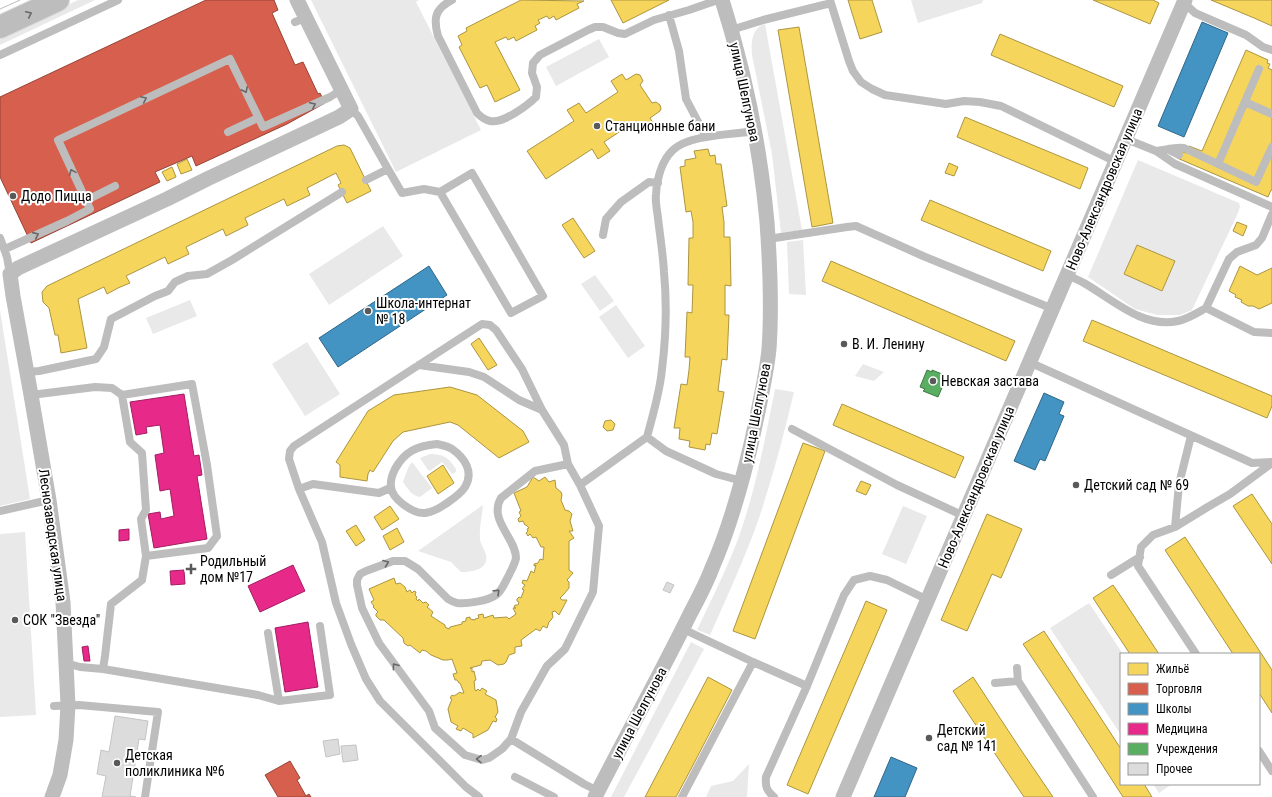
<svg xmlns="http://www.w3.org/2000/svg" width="1272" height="797" font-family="'Roboto Condensed',sans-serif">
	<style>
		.green { fill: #e9e9e9 }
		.homes { fill: #f6d55c; stroke: #ac9540 }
		.shops { fill: #d6604d; stroke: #964336 }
		.schools { fill: #4393c3; stroke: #2f6788 }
		.health { fill: #e7298a; stroke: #a21d61 }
		.public { fill: #5aae61; stroke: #3f7a44 }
		.building { fill: #dcdcdc; stroke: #c4c4c4 }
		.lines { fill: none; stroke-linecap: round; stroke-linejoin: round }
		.primary-casing { stroke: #dbdbdb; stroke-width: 24 }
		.lane { stroke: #bdbdbd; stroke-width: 8 }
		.street { stroke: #bdbdbd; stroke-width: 15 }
		.primary { stroke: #bdbdbd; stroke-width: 22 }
		.tram { stroke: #bdbdbd; stroke-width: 1 }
		.oneway { stroke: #686868 }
		.poi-dot { fill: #595959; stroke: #fff; stroke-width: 1.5 }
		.labels { text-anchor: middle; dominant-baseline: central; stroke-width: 4; stroke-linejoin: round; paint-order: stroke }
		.street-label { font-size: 14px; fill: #000; stroke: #fff }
		.poi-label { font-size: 14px; fill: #000; stroke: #fff; text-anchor: start }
	</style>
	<rect width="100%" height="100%" fill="#fff"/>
	<path class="green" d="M78 0H95L0 45V37Z
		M311 0H419L416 2 481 130 396 172Z
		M911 0H983L982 3 918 23Z
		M765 24 802 230 781 233 772 154 752 55C751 44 751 28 765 24Z
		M599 39 609 57 556 86 546 67Z
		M1138 160 1239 203 1240 207 1237 215 1192 310 1180 315H1157L1135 309 1088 277Z
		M383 226 403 256 329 305 309 274Z
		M803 240 806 295 789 294 787 242Z
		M595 275 614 301 600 311 581 284Z
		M190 300 197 316 153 334 146 318Z
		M616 305 645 346 628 358 599 317Z
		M0 310 30 499 0 506Z
		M307 342 340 394 305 416 272 364Z
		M863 364 884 372 874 381 855 376Z
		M775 389 794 392C784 434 773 476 759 518 745 558 727 597 710 635L697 630C709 604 722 579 733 552 754 500 764 444 775 389Z
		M430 454C444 454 449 458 456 469V472L452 474 442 462 430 471 428 470 420 458Z
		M412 462 432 488 420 497C412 496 407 488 403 482L408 468Z
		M483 505C482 516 479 529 480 540 481 545 485 550 486 555 489 570 471 572 461 572L451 562 418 551Z
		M903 506 927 516 906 564 882 554Z
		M25 532 36 715 0 717V534Z
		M1089 603 1123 654H1121V735L1050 628Z
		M691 642 704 649 624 797H611Z
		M749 764 747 797H706L711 786 733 781Z
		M1153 784H1172L1159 793Z"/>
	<path class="homes" d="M521 0 584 1 577 4 579 8 556 20 554 16 549 19 547 16 538 20 540 23 535 26 537 30 516 41 514 37 508 40 506 37 495 42 520 90 495 102 487 85 480 88 459 47 462 45 458 36 467 31 466 28Z
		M611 0H669L623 23Z
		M848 0H872L882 32 860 39Z
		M1093 0H1153L1159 3 1150 24Z
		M1211 0H1272V26L1254 18Z
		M799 27 833 223 812 227 778 30Z
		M1000 34 1123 86 1114 107 991 55Z
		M1246 50 1268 60 1267 63 1270 64 1268 68 1272 70V190H1271L1268 197 1177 158 1180 151 1186 153 1189 146 1202 151Z
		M622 74 626 80 636 74 640 75 643 81 640 85 652 103 656 102 660 105 661 109 660 111 650 118 653 123 642 130 636 121 604 142 610 151 598 159 592 149 546 179 527 151 574 121 567 110 579 103 586 113 618 92 611 81Z
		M965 117 1088 168 1080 189 957 137Z
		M344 145 350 148 371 191 347 203 338 185 341 183 336 173 307 188 310 195 287 206 284 199 245 218 248 225 226 236 223 229 186 247 189 254 168 264 165 257 126 276 130 283 118 288 107 294 104 287 78 299 87 348 61 353 58 335H55L49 308 43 302 42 292 47 286 337 146Z
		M708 149 710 156 715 155 716 164H721L727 206 722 207 724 222V237H730L731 286 725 285V315H729L727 360 722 359 718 391 724 392 717 434 712 433 710 445 706 444 705 450 689 447 690 441 679 439 680 428H674L681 384 687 385 689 370 690 357H685L687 312 692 313 693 285H688L689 238H693V222L691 211 686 212 680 167 685 166V160L696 158 694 151Z
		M187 159 192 170 181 174 177 164Z
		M949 163 958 167 954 176 945 173Z
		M172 167 176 177 167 181 162 172Z
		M930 200 1051 251 1043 271 921 220Z
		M573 218 595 251 584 258 562 225Z
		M1237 222 1247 226 1243 236 1233 231Z
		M1137 245 1175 261 1162 291 1124 274Z
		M831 261 1015 341 1006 361 822 281Z
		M1240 266 1257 275 1272 268V303L1259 309 1253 306H1248L1241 302 1242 300 1235 297 1236 295 1229 291Z
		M1092 320 1272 396V406L1267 418 1083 341Z
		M479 338 497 365 488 370 471 344Z
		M450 387 477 395 523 431 529 442 499 458 458 425 450 422 403 432 393 441 373 472 370 470 368 474 367 481 340 477V465L336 462 368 411 394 395Z
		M842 404 964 457 955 478 833 425Z
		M611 420 615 424 613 430 607 431 603 427 605 421Z
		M803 443 825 451 755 639 733 631Z
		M443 465 454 483 438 494 427 476Z
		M533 477 539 481 545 477 549 482 555 480 556 488 561 492 562 495 561 500 565 510 569 511 572 514 570 521 573 531H569L574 538 569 541V570L573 573 567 580 569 582V588L564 594 560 598 562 600H567L559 615 555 611 552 612 553 617 551 620 549 622 547 628 543 626 540 631 536 629 521 640 522 646 515 647V653L509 655 506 662 504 664 498 665 490 660 482 661 481 665 470 668H472V672L474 671 476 680 474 681 475 690 476 691 478 689 480 691 482 688 487 691 485 694 496 700 498 712 495 717 497 719 496 722 493 721 488 730 473 738V734L463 728 461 731 456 729 458 726 451 722 448 709 452 699 450 698 452 695 454 696 460 692 461 693H464L460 683H459L457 680H455L453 674 457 673 452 659 448 660H443L431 655 426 651 422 650 420 653 410 645 408 646 404 643 403 638 384 620H380L376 616V614L378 612 373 607 374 606 371 602 374 600 369 589 394 578 396 584 400 583 405 587 407 592 410 590 412 593 414 591 416 592 415 595 417 597 416 599 418 601 419 599 423 603 426 602 429 605 427 607 433 612 431 616 445 625V627L449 629 450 627 462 624V622L466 621V618L470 617V619L475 620V619L479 618 478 615 483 614 484 618 493 615 494 618 507 617 509 619 516 614 513 608H516L514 607 515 605H518L519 602 517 601V599L519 597 521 598 524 590 522 589 525 585 522 583 523 580 527 581 531 571 534 573 536 565 534 566V564L538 563 540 559 543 560 544 547H541L536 537 533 538 530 534 528 536 526 533 528 531 527 529 529 528 526 525H525L523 521 519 522 518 519 521 516 519 512 521 511 514 493 527 487Z
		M861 481 871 485 866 495 856 491Z
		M1252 494 1272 524V564L1233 506Z
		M390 506 399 519 382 530 374 517Z
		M987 514 1022 529 1001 578 992 574 967 631 941 620Z
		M356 525 365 540 356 546 346 531Z
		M397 528 404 542 390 550 383 536Z
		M1185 537 1272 670V713L1259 693V654H1233L1165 550Z
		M1113 585 1122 598 1159 654H1130L1093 598Z
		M866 601 887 610 808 794 787 785Z
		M1044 631 1121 749V784H1144L1152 797H1123L1069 713 1023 644Z
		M708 677 732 690 691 769 676 797H645Z
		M973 677 1019 747 1053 797H1024L953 691Z"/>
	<path class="shops" d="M206 0H274L278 10 272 13 295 65 303 62 318 94 320 93 325 103 287 124 196 166 192 156 155 172 160 182 31 243 0 177V97Z
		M290 761 300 778 297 780 306 796 309 794 311 797H278L265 775Z"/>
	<path class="schools" d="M1202 22 1228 33 1184 137 1158 126Z
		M429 266 447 295 338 367 319 338Z
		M1044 393 1064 402 1059 414 1064 416 1045 461 1040 459 1035 470 1014 461Z
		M891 757 917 768 905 797H874Z"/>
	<path class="health" d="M184 394 194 456 199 455 202 475 197 476 207 539 154 548 148 514 160 512 161 519 174 516 170 489 160 491 155 455 164 453 160 425 146 427 147 433 136 435 130 402Z
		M129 529V540L119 541V530Z
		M293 565 305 591 260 612 248 586Z
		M184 570 185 584 171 585 170 571Z
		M308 622 318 687 285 692 275 628Z
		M88 646 90 661H84L82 647Z"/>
	<path class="public" d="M927 370 932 372V370L947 376 938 397 923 391 925 389 920 387Z"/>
	<path class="building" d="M667 582 674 585 670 593 663 590Z
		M115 716 148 721 145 740 139 739 130 796 136 797H102L106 776 97 774 101 750 109 752Z
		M338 739 340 754 326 757 323 741Z
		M356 745 358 760 343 762 341 746Z"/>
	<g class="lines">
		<g class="primary-casing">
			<path id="primary" d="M0 27 58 0"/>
		</g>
		<path class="lane" d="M452 0C435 9 433 18 438 36L477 113C481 117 485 120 490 121 503 124 528 105 536 97L537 87 532 73 533 63 540 55 588 30 595 27H603L618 33 625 34 654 20 689 10 718 0
			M830 0 849 61 853 71 861 82 872 89 885 95 946 104 964 101 980 102 1001 106 1116 162
			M1182 1 1195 13 1246 35 1263 47 1272 50
			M669 15 679 51 686 99 706 137
			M295 22 305 18
			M731 30 763 20 831 3
			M0 55 118 0
			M1245 102 1272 114
			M351 109 358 116 388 169 366 180
			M228 132 258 118
			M1126 139 1156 151 1175 164 1272 207
			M1169 150 1179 155
			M1156 151C1165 150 1175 147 1184 148L1256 182 1272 147
			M1218 164 1259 69
			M388 169 402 193 424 189 440 192 472 173 543 296 511 313 440 192
			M85 201 115 186
			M603 235 606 219 621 202 649 182 658 183
			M0 238 7 257 10 274
			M768 239 847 227 856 226 923 256 1053 309
			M5 249 67 221 90 209 58 140 230 59 263 127 330 97 341 90
			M1067 275C1073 278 1079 280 1084 283 1112 299 1143 329 1178 321 1188 319 1197 313 1206 308L1254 332 1272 333
			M1206 308 1229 259 1237 252 1256 245 1262 238 1272 214
			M1029 362 1252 463 1272 462
			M419 365 469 372 484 377 519 400 542 410
			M27 372 39 371 96 359 104 347 111 319 155 296 168 291 175 282 188 276 207 274 232 260 342 192
			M31 395 95 387 112 388 122 395
			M792 429 897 485 964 516
			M647 437C653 414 660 392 662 369 666 337 667 304 664 272 663 254 660 236 658 218 657 210 655 201 656 194 657 178 662 160 673 150 690 134 732 135 755 131
			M437 444C442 445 448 446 452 449 465 458 474 472 465 487 460 495 451 500 444 505 438 509 433 512 425 513 413 514 392 499 391 487 390 480 392 475 395 469 405 451 417 446 437 444Z
			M580 485 568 464 535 471 501 498C488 520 516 538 516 558 515 564 511 570 509 575 505 582 502 591 496 595 488 601 466 604 457 603 454 602 451 601 448 599L418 569 405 561H393L366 571 360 574 357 580V585L362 608 379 643 429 711 435 728 465 755 482 760 489 758 502 749 511 739 521 712 547 666 565 649 593 592 599 526 580 485 647 437 666 451 716 474 742 481
			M299 489 313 484 379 493 390 488
			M0 511 49 500
			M1175 527 1179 484 1191 436
			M1111 575 1140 557
			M1196 654 1138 566 1141 547 1153 535 1175 527 1206 508 1230 494 1272 463
			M753 662 807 686 766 777C765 787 767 791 774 797
			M66 663 80 667 103 669 105 656 111 604 142 580 146 556 141 519 146 510 142 453 130 442 122 395 192 384 207 465 217 536 208 548 146 556
			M103 669 258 695 279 701 268 633
			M1018 681 1093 797
			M995 683 1018 681 1017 668
			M807 686 844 595 854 580 870 576 887 580 928 600
			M279 701 330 695 320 626
			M54 706 79 705 158 712 145 797
			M511 739 584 784 598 791
			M1259 751 1272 771
			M515 777 554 797
			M479 797 466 787 380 701 366 679 351 644 336 603 322 542 299 489 289 459 290 451 294 446 482 324 490 325 496 330 522 369 542 410 564 445 568 464
			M682 797 753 662 683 629"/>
		<path class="street" d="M52 797 60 775 66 740 68 705 63 602 49 500 31 395 13 296 10 274 18 268 167 199 207 179 339 117 351 109 297 0
			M595 797C626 736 660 675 690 614 698 599 706 584 712 568 730 527 742 483 752 440 758 410 766 379 769 349 772 307 770 264 767 222 760 147 745 72 722 0
			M843 797 1185 0"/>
		<use href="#primary" class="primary"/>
		<path class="tram" d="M0 9 20 0
			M0 17 35 0"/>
	</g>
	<defs><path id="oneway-chevron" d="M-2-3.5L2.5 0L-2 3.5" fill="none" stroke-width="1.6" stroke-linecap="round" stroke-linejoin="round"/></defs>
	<g class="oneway">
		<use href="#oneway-chevron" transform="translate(29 14) rotate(-25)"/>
		<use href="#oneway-chevron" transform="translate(245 90) rotate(64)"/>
		<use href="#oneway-chevron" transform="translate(144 99) rotate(-25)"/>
		<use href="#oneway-chevron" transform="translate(313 105) rotate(-25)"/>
		<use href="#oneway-chevron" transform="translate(72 172) rotate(-114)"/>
		<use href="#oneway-chevron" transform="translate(36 235) rotate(-24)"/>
		<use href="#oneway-chevron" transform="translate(386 563) rotate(-21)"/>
		<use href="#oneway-chevron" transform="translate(497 592) rotate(-44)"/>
		<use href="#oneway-chevron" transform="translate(395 666) rotate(-127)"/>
		<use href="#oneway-chevron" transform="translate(479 759) rotate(-178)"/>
	</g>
	<g class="poi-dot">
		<circle cx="597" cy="126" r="4"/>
		<circle cx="13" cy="196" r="4"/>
		<circle cx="368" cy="311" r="4"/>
		<circle cx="844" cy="344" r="4"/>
		<circle cx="933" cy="381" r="4"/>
		<circle cx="1076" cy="485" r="4"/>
		<path d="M189 563h4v4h4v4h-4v4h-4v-4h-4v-4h4z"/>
		<circle cx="15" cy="620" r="4"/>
		<circle cx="929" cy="738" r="4"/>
		<circle cx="117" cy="763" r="4"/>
	</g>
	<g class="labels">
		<g class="street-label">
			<text transform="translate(745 92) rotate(78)">улица Шелгунова</text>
			<text transform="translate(1104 189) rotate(-67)">Ново-Александровская улица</text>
			<text transform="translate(756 413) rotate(-79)">улица Шелгунова</text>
			<text transform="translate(976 487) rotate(-67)">Ново-Александровская улица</text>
			<text transform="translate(53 535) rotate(82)">Леснозаводская улица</text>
			<text transform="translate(639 713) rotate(-62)">улица Шелгунова</text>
		</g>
		<g class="poi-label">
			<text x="605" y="126">Станционные бани</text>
			<text x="21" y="196">Додо Пицца</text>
			<text x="376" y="303">Школа-интернат<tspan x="376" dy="16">№ 18</tspan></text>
			<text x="852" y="344">В. И. Ленину</text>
			<text x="941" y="381">Невская застава</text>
			<text x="1084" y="485">Детский сад № 69</text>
			<text x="200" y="561">Родильный<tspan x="200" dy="16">дом №17</tspan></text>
			<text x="23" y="620">СОК "Звезда"</text>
			<text x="937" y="730">Детский<tspan x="937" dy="16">сад № 141</tspan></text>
			<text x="125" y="755">Детская<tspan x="125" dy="16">поликлиника №6</tspan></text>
		</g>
	</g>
	<rect x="1120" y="653" width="140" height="132" fill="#ffffff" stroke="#999999"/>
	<rect x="1128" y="663" width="20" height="12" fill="#f6d55c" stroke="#999999"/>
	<text x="1156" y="673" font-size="12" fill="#000000">Жильё</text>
	<rect x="1128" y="683" width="20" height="12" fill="#d6604d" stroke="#999999"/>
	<text x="1156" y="693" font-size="12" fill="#000000">Торговля</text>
	<rect x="1128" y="703" width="20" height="12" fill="#4393c3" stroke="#999999"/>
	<text x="1156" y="713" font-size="12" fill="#000000">Школы</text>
	<rect x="1128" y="723" width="20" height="12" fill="#e7298a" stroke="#999999"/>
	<text x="1156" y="733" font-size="12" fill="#000000">Медицина</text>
	<rect x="1128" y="743" width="20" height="12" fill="#5aae61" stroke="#999999"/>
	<text x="1156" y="753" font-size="12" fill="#000000">Учреждения</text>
	<rect x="1128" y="763" width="20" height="12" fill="#dcdcdc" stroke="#999999"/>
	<text x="1156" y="773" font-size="12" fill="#000000">Прочее</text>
</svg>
